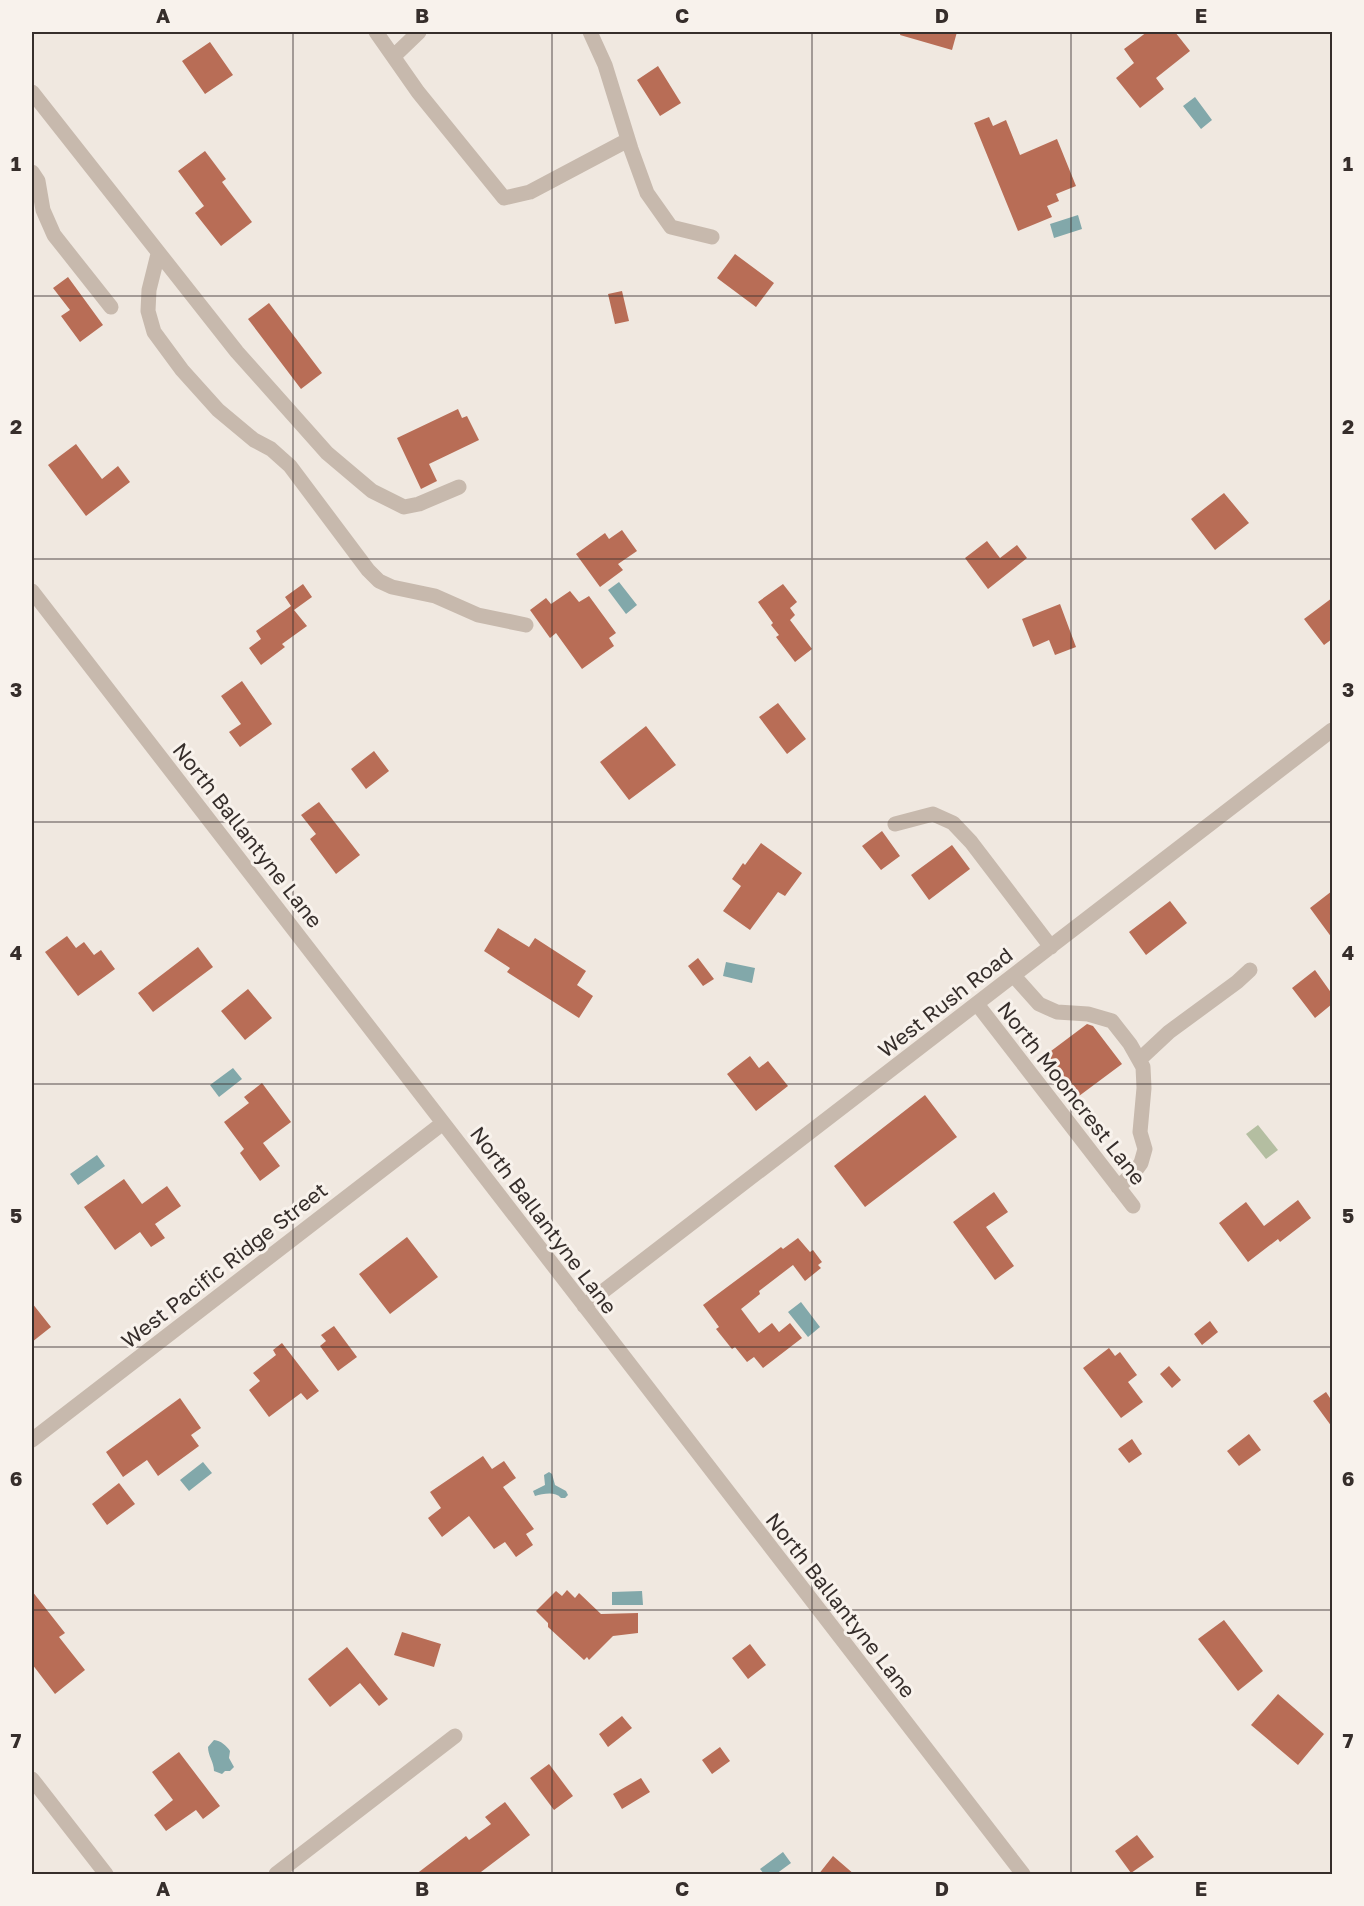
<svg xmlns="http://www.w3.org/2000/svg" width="1364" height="1906" font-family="'Golos Text',sans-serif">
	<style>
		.green { fill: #b4bea1 }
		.water { fill: #82a8aa }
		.building { fill: #b86d56 }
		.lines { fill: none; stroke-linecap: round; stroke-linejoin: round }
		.minor { stroke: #c7b9ad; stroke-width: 15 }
		.grid { fill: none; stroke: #362e2b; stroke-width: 1.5; stroke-opacity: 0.55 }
		.labels { text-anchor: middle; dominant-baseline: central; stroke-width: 6; stroke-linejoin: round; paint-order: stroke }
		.street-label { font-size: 21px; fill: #362e2b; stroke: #f8f2ec }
		.neatline { fill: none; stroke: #362e2b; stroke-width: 2 }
		.grid-label { font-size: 20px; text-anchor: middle; font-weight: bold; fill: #362e2b }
	</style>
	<rect width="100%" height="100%" fill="#f0e8e0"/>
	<path class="green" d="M1258 1125 1278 1150 1266 1159 1246 1134Z"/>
	<path class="water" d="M1195 97 1212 120 1201 129 1183 106Z
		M1078 215 1082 229 1054 238 1050 224Z
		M619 582 637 605 626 614 608 590Z
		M726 962 755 968 752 983 723 976Z
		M233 1068 242 1079 219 1097 210 1085Z
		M97 1155 105 1166 78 1185 70 1174Z
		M801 1302 820 1327 808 1337 788 1312Z
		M203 1462 212 1473 189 1491 180 1480Z
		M549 1472 552 1474 555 1485 566 1491 568 1495 565 1498H561C555 1491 543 1494 535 1496L533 1491 545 1485 544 1475Z
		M642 1591 643 1605H612V1592Z
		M214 1740C221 1741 226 1745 230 1751L229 1758 234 1767 230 1771H225L222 1774 214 1771C214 1762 208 1756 208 1747Z
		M783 1852 791 1863 776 1874H764L760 1869Z"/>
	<path class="building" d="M901 32H957L952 50 900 35Z
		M1147 32H1175L1190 51 1156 78 1164 89 1140 108 1116 78 1134 63 1124 49Z
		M210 42 233 75 205 94 182 61Z
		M658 66 681 103 660 116 637 80Z
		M989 117 993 126 1006 120 1020 155 1057 139 1076 186 1056 194 1059 201 1047 206 1052 217 1018 231 974 123Z
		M205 151 226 179 222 182 252 222 221 246 195 213 204 206 178 171Z
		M735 254 774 283 756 307 717 278Z
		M68 277 103 325 80 342 61 316 70 310 53 288Z
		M622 291 629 321 615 324 608 294Z
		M269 303 322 373 301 389 248 319Z
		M458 409 462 418 467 416 479 440 429 464 437 481 421 489 397 438Z
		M76 444 102 479 118 466 130 482 86 516 48 465Z
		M1224 493 1249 523 1215 550 1191 519Z
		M622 530 637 551 618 564 623 570 600 587 576 554 605 533 609 539Z
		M987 541 1000 558 1017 545 1027 558 988 589 965 558Z
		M303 584 312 597 294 610 307 626 282 644 285 647 261 665 249 648 261 639 256 631 291 606 285 597Z
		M783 584 797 602 790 608 795 615 790 620 812 649 795 662 776 637 779 635 771 625 773 623 758 602Z
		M570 591 579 602 589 596 616 633 609 638 614 646 582 669 556 633 550 638 530 610 546 598 551 604Z
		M1332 598V639L1324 645 1304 619Z
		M1060 604 1076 647 1055 655 1049 640 1033 647 1022 619Z
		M242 681 272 724 240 747 229 732 241 724 221 696Z
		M778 703 806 739 787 754 759 717Z
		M646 726 676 765 629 800 600 762Z
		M374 751 389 771 366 789 351 769Z
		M319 802 360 855 336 874 310 839 316 834 301 815Z
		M882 831 900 856 881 870 862 846Z
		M761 843 802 873 785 896 778 892 750 930 723 911 741 886 732 879 743 863 745 865Z
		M952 845 970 869 929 900 911 875Z
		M1332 891V938L1310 908Z
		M1170 901 1187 923 1146 955 1129 932Z
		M498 928 529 947 535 938 586 971 577 985 593 996 579 1018 507 972 510 968 484 951Z
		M67 936 76 948 84 942 94 955 101 950 115 969 78 996 45 952Z
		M198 947 213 967 153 1012 138 993Z
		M698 958 714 979 703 986 688 966Z
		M1315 970 1332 994V1004L1315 1018 1292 988Z
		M248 989 272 1018 245 1040 221 1011Z
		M1087 1024 1093 1026 1122 1064 1079 1096 1047 1054Z
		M750 1056 759 1068 768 1061 788 1086 756 1111 727 1074Z
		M262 1083 291 1122 263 1143 280 1166 260 1181 240 1153 244 1149 224 1122 249 1103 244 1097Z
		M925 1095 957 1137 865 1207 834 1166Z
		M124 1179 142 1204 167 1186 181 1206 155 1224 165 1238 151 1247 140 1232 115 1250 84 1207Z
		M994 1192 1008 1212 986 1227 1014 1266 995 1280 953 1222Z
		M1298 1200 1311 1218 1280 1242 1278 1239 1248 1262 1219 1223 1246 1202 1264 1226Z
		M407 1237 438 1277 390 1314 359 1274Z
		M798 1238 810 1252 813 1250 822 1262 818 1265 821 1268 805 1281 793 1265 759 1291 760 1294 741 1309 759 1333 772 1323 779 1332 790 1323 802 1338 763 1368 754 1357 747 1362 735 1347 732 1349 716 1329 719 1327 703 1305 781 1247 783 1249Z
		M32 1303 51 1327 32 1342Z
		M1210 1321 1218 1332 1202 1345 1194 1334Z
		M334 1326 357 1357 338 1371 320 1346 326 1341 321 1335Z
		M282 1343 319 1391 307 1400 301 1393 269 1417 249 1390 260 1381 253 1373 276 1355 273 1350Z
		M1109 1348 1115 1356 1120 1352 1137 1375 1128 1382 1143 1402 1121 1418 1083 1368Z
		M1169 1366 1181 1380 1172 1388 1160 1374Z
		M1326 1392 1332 1401V1427L1313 1401Z
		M180 1398 201 1428 191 1435 199 1446 158 1476 147 1460 123 1477 106 1452Z
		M1249 1434 1261 1450 1239 1466 1227 1451Z
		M1132 1439 1142 1454 1129 1463 1118 1449Z
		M483 1456 492 1469 504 1461 516 1478 503 1487 534 1529 526 1534 533 1545 516 1557 505 1542 494 1549 469 1516 442 1537 428 1518 441 1508 430 1492Z
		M119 1483 135 1504 107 1525 92 1504Z
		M567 1590 575 1598 579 1593 601 1614 638 1613V1633L613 1636 589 1660 587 1657 584 1660 548 1627V1623L536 1611 556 1591 562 1596Z
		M32 1591 65 1633 59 1637 85 1670 55 1694 32 1664Z
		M1224 1620 1263 1671 1238 1691 1198 1639Z
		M402 1632 441 1644 434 1667 394 1655Z
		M750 1644 766 1665 748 1679 732 1658Z
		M347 1647 388 1699 379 1706 360 1683 330 1707 308 1679Z
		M1278 1694 1324 1734 1298 1765 1251 1725Z
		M622 1716 632 1728 608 1747 599 1734Z
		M720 1747 730 1761 712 1774 702 1760Z
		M179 1752 220 1806 203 1819 196 1810 166 1831 154 1815 173 1800 152 1772Z
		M549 1764 573 1796 554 1810 530 1778Z
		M641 1778 650 1792 622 1809 613 1794Z
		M505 1802 530 1835 477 1875H415L466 1836 469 1840 491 1824 485 1817Z
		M1137 1835 1154 1857 1131 1873 1115 1851Z
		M833 1856 855 1875H818Z"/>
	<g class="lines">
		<path class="minor" d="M376 32 418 92 504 198 530 192 628 140
			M590 32 605 65 631 149 647 193 671 227 712 237
			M394 56 419 32
			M32 92 237 352 327 453 372 491 404 507 419 504 459 487
			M32 172 38 181 43 210 54 235 111 307
			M158 254 149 290 148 311 154 332 182 370 218 410 254 440 271 449 290 466 368 570 379 581 392 587 435 596 478 615 526 625
			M32 591C364 1017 692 1447 1023 1874
			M895 824 933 814 953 823 971 842 1051 947
			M1014 976 1039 1004 1057 1012 1088 1014 1112 1021 1130 1044 1143 1067 1144 1088 1140 1132 1145 1149 1141 1163 1133 1174 1118 1187
			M977 1004 1133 1206
			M1139 1060 1169 1032 1237 982 1250 970
			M584 1306 1332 730
			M32 1440 443 1123
			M32 1779 106 1874
			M276 1874 455 1736"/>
	</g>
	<path class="grid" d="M293 32V1874M552 32V1874M812 32V1874M1071 32V1874M32 296H1332M32 559H1332M32 822H1332M32 1084H1332M32 1347H1332M32 1610H1332"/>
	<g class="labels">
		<g class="street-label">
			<text transform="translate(248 835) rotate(52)">North Ballantyne Lane</text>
			<text transform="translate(945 1002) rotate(-38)">West Rush Road</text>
			<text transform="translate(1072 1093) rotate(52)">North Mooncrest Lane</text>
			<text transform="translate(544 1220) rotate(53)">North Ballantyne Lane</text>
			<text transform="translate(224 1265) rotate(-38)">West Pacific Ridge Street</text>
			<text transform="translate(841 1605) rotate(52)">North Ballantyne Lane</text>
		</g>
	</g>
	<rect width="1364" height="1906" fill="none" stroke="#f8f2ec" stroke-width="66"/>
	<rect x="33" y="33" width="1298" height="1840" class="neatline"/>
	<g class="grid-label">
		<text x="163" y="23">A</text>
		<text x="422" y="23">B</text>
		<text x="682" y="23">C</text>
		<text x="942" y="23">D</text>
		<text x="1201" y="23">E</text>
		<text x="16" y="171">1</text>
		<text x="1348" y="171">1</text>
		<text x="16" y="434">2</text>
		<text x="1348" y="434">2</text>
		<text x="16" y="697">3</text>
		<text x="1348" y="697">3</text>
		<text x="16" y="960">4</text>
		<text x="1348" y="960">4</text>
		<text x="16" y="1223">5</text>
		<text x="1348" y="1223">5</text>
		<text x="16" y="1486">6</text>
		<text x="1348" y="1486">6</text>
		<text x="16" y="1748">7</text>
		<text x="1348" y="1748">7</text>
		<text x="163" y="1896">A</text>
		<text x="422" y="1896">B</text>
		<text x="682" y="1896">C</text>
		<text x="942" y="1896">D</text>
		<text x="1201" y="1896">E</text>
	</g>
</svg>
